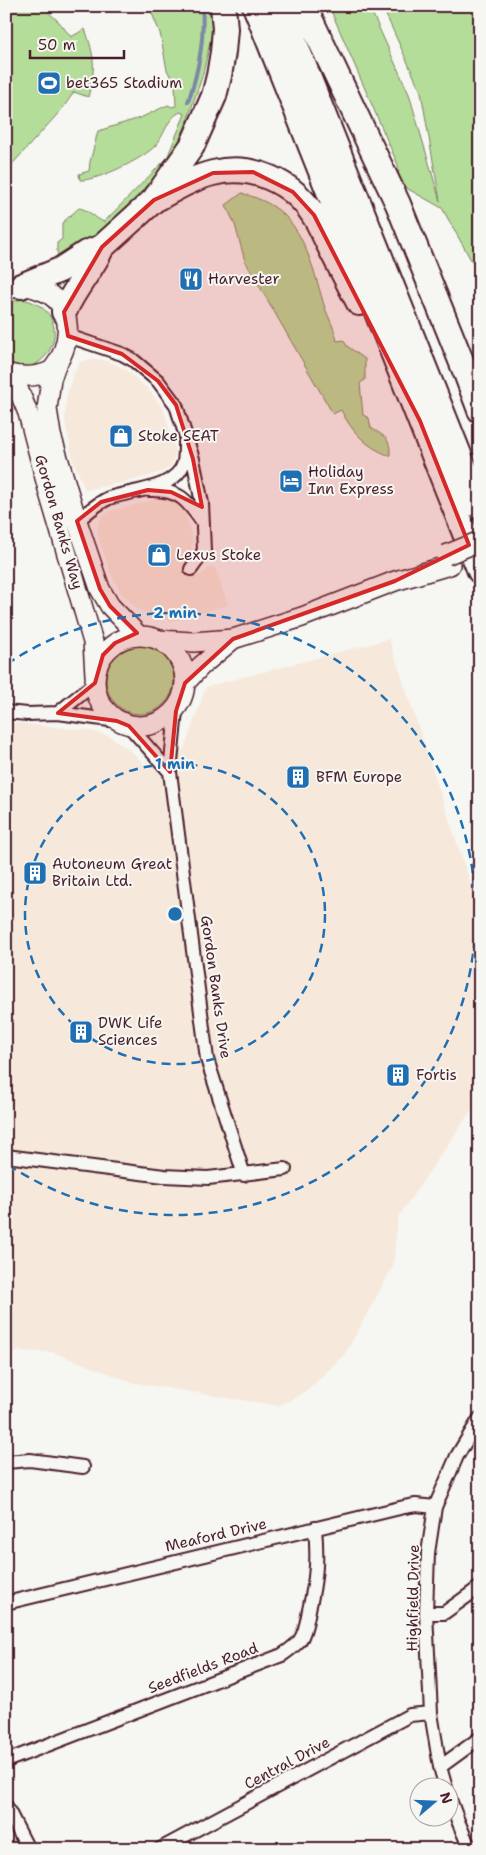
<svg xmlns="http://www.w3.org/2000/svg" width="486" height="1855" font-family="'Shantell Sans',sans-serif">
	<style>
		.built { fill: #f6e9db }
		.green { fill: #b4dd99; stroke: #7f7e62 }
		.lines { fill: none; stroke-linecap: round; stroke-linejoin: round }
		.stream { stroke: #7c87a6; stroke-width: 4 }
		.street-casing { stroke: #4a1f2b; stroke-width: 16 }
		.secondary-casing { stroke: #4a1f2b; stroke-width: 22 }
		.highway-casing { stroke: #4a1f2b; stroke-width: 28 }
		.street { stroke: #f6f6f2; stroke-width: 12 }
		.secondary { stroke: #f6f6f2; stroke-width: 19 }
		.highway { stroke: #f6f6f2; stroke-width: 24 }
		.secondary-bridge-casing { stroke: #4a1f2b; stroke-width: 22; stroke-linecap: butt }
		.secondary-bridge { stroke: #f6f6f2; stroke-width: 19 }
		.marked { fill: #d62828; fill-opacity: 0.2; stroke: #d62828; stroke-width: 4; stroke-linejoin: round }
		.ring { fill: none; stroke: #1f6fb2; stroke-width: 2.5; stroke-dasharray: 9 6 }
		.labels { text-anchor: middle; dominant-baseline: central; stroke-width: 4; stroke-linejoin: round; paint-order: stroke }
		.poi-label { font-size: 15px; fill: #4a1f2b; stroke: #f6f6f2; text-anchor: start }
		.street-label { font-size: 15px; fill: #4a1f2b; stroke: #f6f6f2 }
		.centre { fill: #1f6fb2; stroke: #f6f6f2; stroke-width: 2.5 }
		.ring-label { font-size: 15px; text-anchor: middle; font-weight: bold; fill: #1f6fb2; stroke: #f6f6f2; stroke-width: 4; stroke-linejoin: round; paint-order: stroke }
	</style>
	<rect width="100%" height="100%" fill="#f6f6f2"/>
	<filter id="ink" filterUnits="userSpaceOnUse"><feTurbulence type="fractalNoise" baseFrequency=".02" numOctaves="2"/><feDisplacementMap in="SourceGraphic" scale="10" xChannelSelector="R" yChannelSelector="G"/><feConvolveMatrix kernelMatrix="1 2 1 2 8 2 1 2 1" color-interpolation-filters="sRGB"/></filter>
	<g filter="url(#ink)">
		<path class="built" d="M96 359 108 361 125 369 149 390 164 410 176 452 171 466 162 472 131 481 85 490 73 460 65 420 66 398 73 375 80 362Z
			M161 498 169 499 176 502 185 512 193 541 192 549 185 558 199 576 209 568 215 567 228 605 173 621 156 618 136 608 121 593 110 572 98 536V524L102 516 110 511Z
			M389 639 480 912V1012L473 1108 398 1217 393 1266 345 1354 307 1391 279 1406 134 1383 52 1352 6 1351V722L86 730 109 736 130 750 146 766 184 749 206 687Z"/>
		<path class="green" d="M6 6H42L60 23 71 37 85 29C95 57 96 68 88 97L74 92 63 108 6 171Z
			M149 6H212L214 24 203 74 185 127 173 154 166 165 123 212 89 240 60 259 57 252V243L62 239V223L79 208C90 210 94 218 104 222L167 158 185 114 180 112C166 119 165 136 155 146 143 159 97 181 80 180L79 174 89 171 90 162 98 131 140 118 168 105 172 107 176 106 175 85 167 70 160 33Z
			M329 6H369L409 94 440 201 421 92 382 6H480V276L442 208 399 184 398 165Z
			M242 193C253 197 264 200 274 207 305 226 315 276 325 308 329 319 335 329 337 341L344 340 347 346 365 359V380L360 383 363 415 369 418 371 428C384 436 391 438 390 456 366 447 352 432 341 410L333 414 245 261 235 225 226 205Z
			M22 299C81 311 49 386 6 363V303Z
			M106 680a34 34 0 1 1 68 0a34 34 0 1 1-68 0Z"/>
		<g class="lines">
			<path class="stream" d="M188 102C199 70 205 39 202 6"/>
			<g class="street-casing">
				<path id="street" d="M68 336 122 354 133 360 158 381 176 405 193 459 202 503 204 551 191 569
					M149 490C179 489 187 500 203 523
					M77 521C87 513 97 503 109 498 132 490 176 490 184 462 185 456 185 449 185 442
					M176 711 170 772 207 1059 244 1175
					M6 712 27 714 58 713 117 721
					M58 713 95 683
					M129 726 170 772
					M6 1156 164 1176 208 1178 285 1169
					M6 1462 30 1460 83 1467
					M6 1603 404 1507 416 1505 435 1507
					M426 1613H444L480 1587
					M6 1761 282 1655C288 1651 295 1646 300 1640 306 1631 307 1620 309 1610 316 1580 318 1560 315 1528
					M440 1767 480 1738
					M446 1788 440 1767 431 1713 426 1613 428 1553 435 1507 457 1456 480 1418
					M448 1794 458 1821 470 1849
					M6 1806 28 1849
					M160 1849 410 1715 431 1713"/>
			</g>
			<g class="secondary-casing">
				<path id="secondary" d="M6 290C11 289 17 286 21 286 27 285 35 288 40 290 76 302 73 347 51 371 37 377 21 378 6 373
					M56 365 51 379 47 409 51 435 77 521 100 589 110 606 139 636
					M9 374 19 391 28 413 49 493 93 642 95 675
					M95 681a45 45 0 1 1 90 0a45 45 0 1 1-90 0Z
					M158 640 193 642 233 639 302 617 395 581 450 565
					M185 683 201 666 233 639"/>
			</g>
			<g class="highway-casing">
				<path id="highway" d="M255 6 480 571
					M280 6 480 507
					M304 6 398 204 466 373 480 410
					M154 200C173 190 192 178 213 173 252 163 292 182 313 214 320 224 324 235 329 245 339 265 349 284 359 303
					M21 286 60 270 86 253 102 247 154 200 192 146 214 96 219 76 223 52 225 29 223 6
					M64 312C74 288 92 270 102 247"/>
			</g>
			<use href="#street" class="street"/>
			<use href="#secondary" class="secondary"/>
			<use href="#highway" class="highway"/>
			<g class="secondary-bridge-casing">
				<path id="secondary-bridge" d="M446 555 480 541"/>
			</g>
			<use href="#secondary-bridge" class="secondary-bridge"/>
		</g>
	</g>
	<path class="marked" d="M253 172 293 192 314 215 420 421 469 545 395 581 233 639 185 683 176 711 170 772 129 726 117 721 58 713 95 683 103 655 115 643 137 633 110 606 100 589 77 521 101 502 148 490 171 492 202 507 193 459 176 405 158 381 122 354 68 336 64 312 102 247 154 200 213 173Z"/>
	<g class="ring">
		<circle cx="175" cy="914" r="150"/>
		<path d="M7 664A301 301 0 1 1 7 1164"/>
	</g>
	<defs>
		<g id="stadium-square" transform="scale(1.25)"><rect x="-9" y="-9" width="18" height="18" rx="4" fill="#1f6fb2" stroke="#f6f6f2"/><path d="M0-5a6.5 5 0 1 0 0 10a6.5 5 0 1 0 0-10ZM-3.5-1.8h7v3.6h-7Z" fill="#fff"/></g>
		<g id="restaurant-square" transform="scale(1.25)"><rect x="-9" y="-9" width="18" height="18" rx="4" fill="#1f6fb2" stroke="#f6f6f2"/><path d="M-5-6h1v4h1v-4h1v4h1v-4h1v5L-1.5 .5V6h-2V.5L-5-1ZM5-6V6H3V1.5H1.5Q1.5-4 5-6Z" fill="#fff"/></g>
		<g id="shop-square" transform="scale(1.25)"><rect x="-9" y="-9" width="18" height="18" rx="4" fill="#1f6fb2" stroke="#f6f6f2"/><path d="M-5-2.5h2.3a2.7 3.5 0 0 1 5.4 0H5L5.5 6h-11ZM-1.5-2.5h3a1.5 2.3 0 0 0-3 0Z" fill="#fff"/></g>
		<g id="hotel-square" transform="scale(1.25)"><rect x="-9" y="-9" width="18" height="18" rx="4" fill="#1f6fb2" stroke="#f6f6f2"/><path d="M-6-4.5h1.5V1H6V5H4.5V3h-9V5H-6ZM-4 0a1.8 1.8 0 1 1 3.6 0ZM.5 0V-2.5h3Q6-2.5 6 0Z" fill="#fff"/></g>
		<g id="building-square" transform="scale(1.25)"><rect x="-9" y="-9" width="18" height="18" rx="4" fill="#1f6fb2" stroke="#f6f6f2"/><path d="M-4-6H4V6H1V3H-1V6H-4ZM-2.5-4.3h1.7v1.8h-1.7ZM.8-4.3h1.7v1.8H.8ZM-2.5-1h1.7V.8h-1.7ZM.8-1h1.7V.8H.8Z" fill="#fff"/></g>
	</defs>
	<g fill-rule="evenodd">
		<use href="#stadium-square" x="49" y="83"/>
		<use href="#restaurant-square" x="191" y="279"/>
		<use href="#shop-square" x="121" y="436"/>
		<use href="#hotel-square" x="291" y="481"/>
		<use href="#shop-square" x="159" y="555"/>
		<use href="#building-square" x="298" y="777"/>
		<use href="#building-square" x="35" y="873"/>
		<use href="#building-square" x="81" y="1032"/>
		<use href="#building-square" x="398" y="1075"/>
	</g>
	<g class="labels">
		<g class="poi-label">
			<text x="66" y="83">bet365 Stadium</text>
			<text x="208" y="279">Harvester</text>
			<text x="138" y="436">Stoke SEAT</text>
			<text x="308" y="472">Holiday<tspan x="308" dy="17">Inn Express</tspan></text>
			<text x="176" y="555">Lexus Stoke</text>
			<text x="316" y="777">BFM Europe</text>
			<text x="52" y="864">Autoneum Great<tspan x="52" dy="17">Britain Ltd.</tspan></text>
			<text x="98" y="1023">DWK Life<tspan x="98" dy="17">Sciences</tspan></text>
			<text x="416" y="1075">Fortis</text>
		</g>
		<g class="street-label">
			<text transform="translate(59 522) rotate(74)">Gordon Banks Way</text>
			<text transform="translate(216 987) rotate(82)">Gordon Banks Drive</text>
			<text transform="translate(216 1535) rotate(-13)">Meaford Drive</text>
			<text transform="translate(413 1598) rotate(-89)">Highfield Drive</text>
			<text transform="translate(203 1668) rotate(-21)">Seedfields Road</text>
			<text transform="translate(287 1763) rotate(-28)">Central Drive</text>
		</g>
	</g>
	<circle cx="175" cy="914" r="8" class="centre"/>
	<g class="ring-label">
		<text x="175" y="618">2 min</text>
		<text x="175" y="769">1 min</text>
	</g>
	<rect width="486" height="1855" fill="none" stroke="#f6f6f2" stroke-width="25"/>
	<rect x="12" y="12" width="461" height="1830" fill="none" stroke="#4a1f2b" stroke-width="2" filter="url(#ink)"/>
	<g transform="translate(434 1802) rotate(71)"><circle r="24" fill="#f6f6f2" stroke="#b1a0a2"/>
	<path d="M0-4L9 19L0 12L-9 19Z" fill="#1f6fb2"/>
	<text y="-8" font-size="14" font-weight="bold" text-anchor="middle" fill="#4a1f2b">N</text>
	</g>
	<path d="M30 50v8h94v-8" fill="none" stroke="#4a1f2b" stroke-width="2.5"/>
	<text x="38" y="50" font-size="15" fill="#4a1f2b" stroke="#f6f6f2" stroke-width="4" paint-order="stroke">50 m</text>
</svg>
